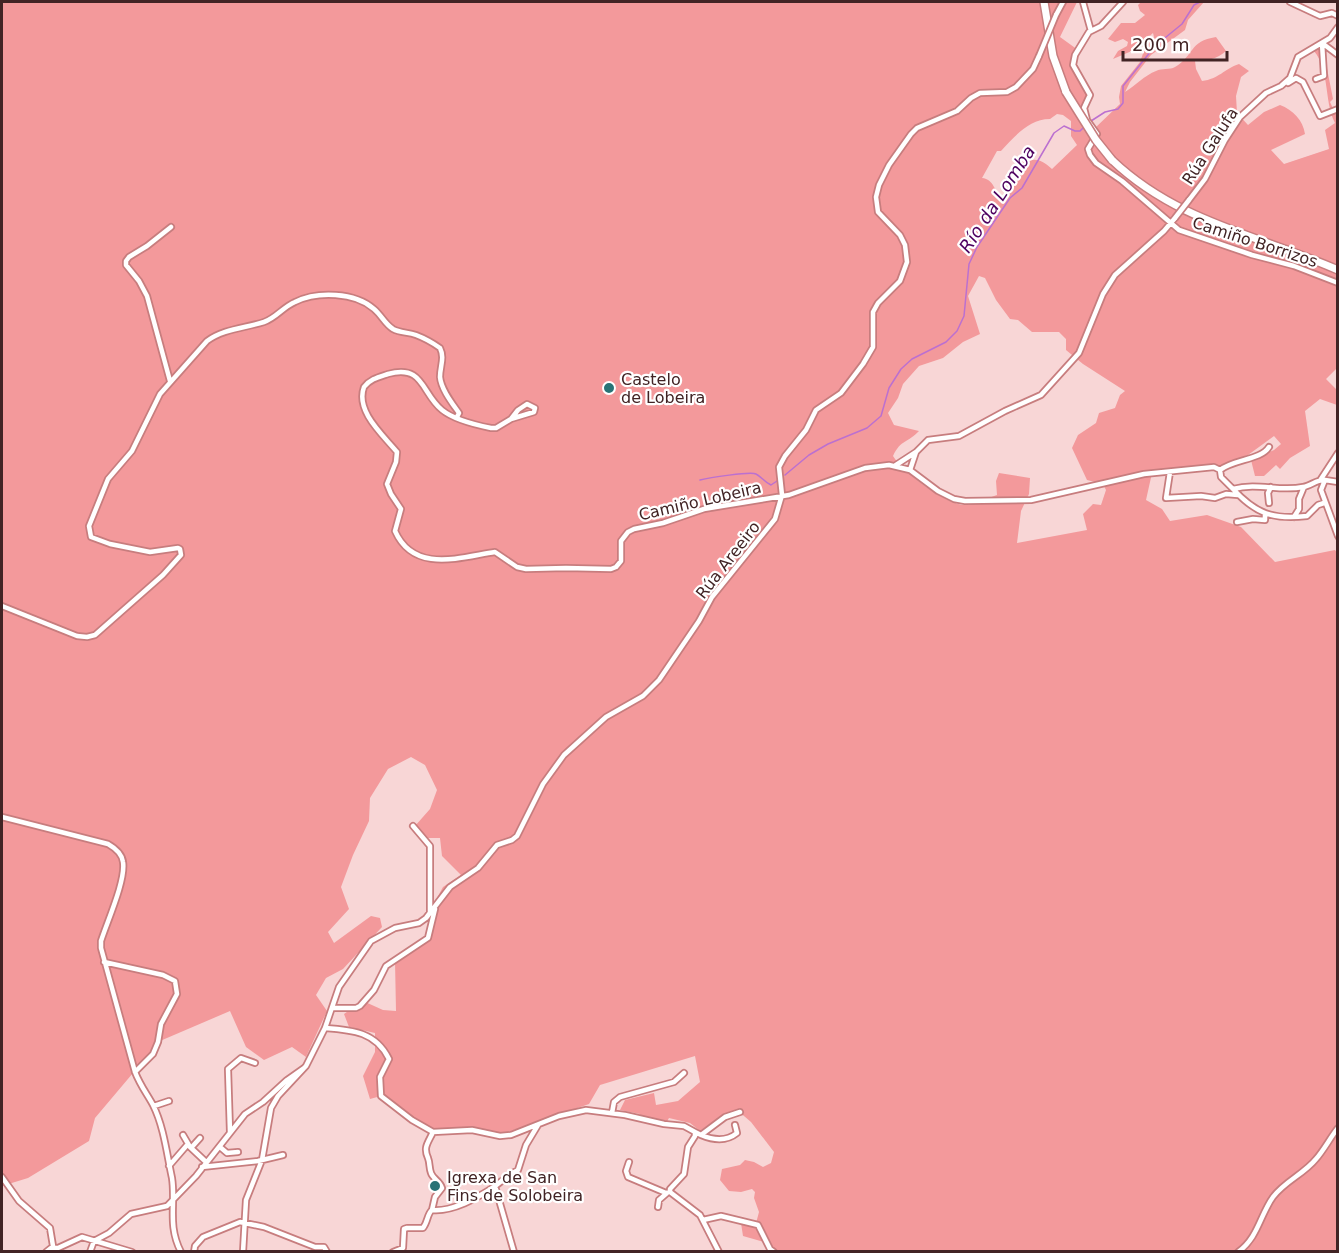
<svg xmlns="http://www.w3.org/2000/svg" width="1339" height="1253" font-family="'DejaVu Sans',sans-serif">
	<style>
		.green { fill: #f3999b; fill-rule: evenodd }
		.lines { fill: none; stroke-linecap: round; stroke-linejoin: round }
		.stream { stroke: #bb70d0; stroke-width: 1.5 }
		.minor-casing { stroke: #c77d7e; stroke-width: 8 }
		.highway-casing { stroke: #c77d7e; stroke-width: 10 }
		.minor { stroke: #fff; stroke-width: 4.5 }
		.highway { stroke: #fff; stroke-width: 7 }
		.minor-bridge-casing { stroke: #c77d7e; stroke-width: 8; stroke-linecap: butt }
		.highway-bridge-casing { stroke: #c77d7e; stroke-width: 10; stroke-linecap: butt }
		.minor-bridge { stroke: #fff; stroke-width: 4.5 }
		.highway-bridge { stroke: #fff; stroke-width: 7 }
		.poi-dot { fill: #287376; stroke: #fff; stroke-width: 2 }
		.labels { text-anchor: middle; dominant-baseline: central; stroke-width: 4.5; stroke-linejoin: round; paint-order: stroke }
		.street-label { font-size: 16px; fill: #412324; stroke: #fff }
		.poi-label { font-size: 16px; fill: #412324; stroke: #fff; text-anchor: start }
		.water-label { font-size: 18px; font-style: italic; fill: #4d005f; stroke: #fff }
	</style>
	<rect width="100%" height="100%" fill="#f8d6d6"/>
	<path class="green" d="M2 2H1077L1060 37 1078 50 1074 65 1090 95 1084 108 1094 129 1120 104 1119 97 1121 86 1140 62 1145 48 1154 37 1153 33 1134 50 1113 59 1118 51 1127 46 1128 42 1123 39 1115 42 1108 39 1121 23H1135L1145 15 1140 11 1138 5 1141 2H1204L1188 20 1185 30 1151 55 1130 82 1125 92C1135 86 1145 75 1156 71 1162 68 1170 70 1175 67 1194 56 1189 41 1216 37L1226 51C1217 59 1207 61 1195 61L1196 69 1202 81C1219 79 1224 69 1239 64L1249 71 1241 77 1236 96 1237 113 1248 125 1264 112 1280 105C1293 110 1303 120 1305 134L1271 150 1284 164 1329 149 1325 130 1335 123C1323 100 1331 65 1310 47L1322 43 1333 99 1330 102 1338 119V367L1326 379 1337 390V405L1320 399 1305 411 1310 446 1290 458 1280 469 1276 465 1264 476H1255L1251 460 1274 450 1281 444 1274 436 1248 455 1226 463 1220 470H1184L1152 473 1146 500 1162 509 1170 521 1207 515 1241 527 1275 562 1335 550 1337 553V1251H767L768 1243 743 1236 741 1223 755 1227 759 1212 754 1198 755 1192 752 1189 741 1192 729 1191 720 1180 722 1169 740 1165 745 1160 754 1162 763 1167 771 1163 774 1152 751 1122 737 1110 724 1115 700 1131 690 1123 669 1118 665 1125 641 1120 640 1114 620 1110 625 1100 654 1093 656 1105 678 1101 700 1082 695 1056 600 1085 589 1104 502 1134 433 1132 381 1096 370 1099 363 1076 375 1052V1033L349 1027 344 1014 363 1001 383 1010 396 1011 395 961 429 940 437 898 443 887 461 875 442 856 440 838H428L415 826 430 809 437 790 425 765 411 757 388 769 370 798 369 821 353 855 341 887 349 909 328 932 334 943 371 916 380 918 382 927 343 969 326 978 316 995 327 1011 306 1057 292 1047 264 1060 246 1047 230 1011 160 1041 95 1118 89 1141 28 1178 2 1186ZM1057 114 1063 115 1071 121V136L1077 145 1052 169C1039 157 1034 158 1019 164L1020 178 1001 200C995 192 994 179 982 178L997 151H1001C1015 136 1029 119 1050 119ZM979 276 985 278 996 300 1010 319 1018 320 1032 332H1059L1066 339V350L1083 364 1125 391 1120 395 1115 408 1099 413 1096 423 1078 435 1072 448 1087 480 1103 484 1106 490 1101 505 1093 504 1083 514 1087 530 1017 543 1021 511 1029 494 1030 478 999 473 996 481 997 495C988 498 975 505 965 505 946 505 903 472 893 456 901 439 908 443 919 431L894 425 888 413 898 398 903 384 919 366 943 358 963 342 980 334 968 296Z"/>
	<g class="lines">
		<path class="stream" d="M1091 121 1105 112 1118 109 1123 103V86L1155 46 1182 24 1194 5 1200 2
			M785 475 809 455 828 444 867 428 881 416 889 388 901 369 912 359 946 342 957 331 964 316 969 264 977 247 1010 198 1022 188 1054 133 1064 126 1075 131H1080L1085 126
			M700 480C708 478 751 471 756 474 762 477 764 482 771 485L777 481"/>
		<g class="minor-casing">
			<path id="minor" d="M1083 2 1091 31
				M1123 2 1101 26 1089 32 1075 55 1073 65 1090 95 1084 108 1087 120 1097 134 1088 149 1090 155 1096 163 1122 181 1179 230 1252 255 1294 266 1338 283
				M1290 2 1320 16 1332 13 1338 16
				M1056 15 1063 2
				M1322 43 1338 55
				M1316 79 1324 76 1322 43
				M1288 83 1296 78 1303 82 1320 116 1338 109
				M1189 200 1205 179 1225 140 1240 117 1266 93 1281 86 1290 78 1298 57 1330 38 1338 27
				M170 381 147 296 139 281 126 265V261L129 257 147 246 171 227
				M511 419 518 410 527 404 535 408 534 412 511 419 496 428H491C476 425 453 419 442 410 421 393 424 364 388 374 379 377 370 379 364 387 355 411 383 435 397 452L396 462 387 484 391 494 401 509 395 531C414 574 461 557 495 552L517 567 526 569 566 568 611 569 616 567 621 561V541L628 532 634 529 663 523 704 509 789 495 865 468 889 465 910 470 938 491 954 499 965 501 1031 500 1144 474 1214 467 1220 470 1221 477 1233 489C1258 482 1279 492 1303 487 1311 486 1317 479 1325 480
				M896 465 916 452
				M910 470 916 452 928 440 959 436 1005 411 1041 395 1079 353 1103 294 1115 275 1164 231 1175 218
				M1220 470C1234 459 1261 460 1269 447
				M1170 472 1166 498 1201 496 1215 498 1226 494 1238 495
				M1321 479 1338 453
				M1338 482 1325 480 1321 490 1338 536
				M1233 489C1256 514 1273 520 1307 516L1318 505 1324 503
				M1269 503 1268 493 1271 487
				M1294 517 1299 509V499L1304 487
				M1237 522 1253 519 1265 520V514
				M2 606 77 636 87 637 95 635 163 575 181 555 180 549 178 548 150 552 110 544 91 537 89 526 108 479 132 451 160 394 207 341C223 329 245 328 264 322 276 318 283 307 295 302 317 291 355 292 374 309 382 316 385 324 393 329 400 333 408 332 416 335 424 338 433 343 440 348 445 358 440 366 440 377 441 389 452 403 459 413L457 417
				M2 817 108 844C115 848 122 853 123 862 126 880 107 922 101 941V948L135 1072C140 1085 147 1094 153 1105 164 1127 167 1155 172 1178 176 1204 167 1225 181 1252
				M413 826 430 846V913
				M104 962 163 975 175 981 177 994 161 1024 158 1042 153 1054 135 1072
				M333 1008H356L360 1006 374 990 386 966 428 938 435 909
				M325 1028C353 1030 376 1032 389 1059L380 1077 381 1096 412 1120 433 1132
				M154 1106 169 1101
				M612 1113 614 1102 620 1097 674 1082 684 1073
				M230 1132 228 1069 241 1058 255 1063
				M695 1132 701 1135 725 1117 740 1112
				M183 1135 190 1147 206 1162
				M701 1135C713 1140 726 1142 737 1133L735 1125
				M220 1147 227 1153 238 1152
				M191 1148 200 1138
				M629 1162 626 1171 628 1177 666 1193
				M169 1166 188 1144
				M202 1167 258 1161 283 1155
				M2 1177 19 1201 50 1228 54 1252
				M495 1186 514 1252
				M658 1207 659 1200 667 1193
				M432 1210 435 1197 442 1188C440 1181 433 1179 431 1173 429 1168 430 1163 428 1158 423 1147 428 1143 433 1132L472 1130 500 1136 511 1135 559 1116 586 1110 625 1115 664 1124 684 1126 695 1132V1136L688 1147 684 1174 670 1189V1192L700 1215 719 1252
				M703 1220 721 1216 758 1225 770 1249 774 1252
				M46 1252 51 1248H58L82 1237 132 1252
				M90 1252 94 1241 109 1233 131 1214 167 1206 196 1176 245 1114 263 1102 287 1080 304 1068
				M194 1252 195 1246 203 1237 240 1222 264 1227 315 1247H324L327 1252
				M243 1252 246 1200 262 1160 271 1108 278 1096 306 1066 325 1028 339 987 371 941 395 928 419 923 426 918 450 887 478 868 497 845 512 840 517 836 543 784 564 755 606 717 643 696 659 680 699 621 712 597 775 519 782 495 779 467 785 456 806 430 816 410 841 393 863 364 873 347V312L878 303 900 281 907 262 905 245 900 235 878 212 876 197 879 185 889 165 911 134 917 128 957 111 971 98 980 93 1007 92 1016 87 1033 69 1039 56
				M393 1252 403 1248 404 1229 407 1228H423C428 1222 427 1214 432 1210 453 1212 477 1198 494 1187 502 1181 508 1175 518 1170L526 1145 538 1125
				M1238 1252C1258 1238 1260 1215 1273 1197 1285 1181 1304 1174 1316 1159 1324 1150 1330 1138 1338 1128"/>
		</g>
		<g class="highway-casing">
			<path id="highway" d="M1044 2 1053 56 1066 92
				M1112 160C1177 222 1258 235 1338 270"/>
		</g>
		<use href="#minor" class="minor"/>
		<use href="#highway" class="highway"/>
		<g class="minor-bridge-casing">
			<path id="minor-bridge" d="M1039 56 1056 15
				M1175 218 1189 200"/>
		</g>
		<g class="highway-bridge-casing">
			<path id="highway-bridge" d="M1066 92 1096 140 1112 160"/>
		</g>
		<use href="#minor-bridge" class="minor-bridge"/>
		<use href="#highway-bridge" class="highway-bridge"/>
	</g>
	<g class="poi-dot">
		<circle cx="609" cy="388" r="6"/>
		<circle cx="435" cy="1186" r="6"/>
	</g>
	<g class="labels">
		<g class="street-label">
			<text transform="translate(1210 146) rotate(-57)">Rúa Galufa</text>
			<text transform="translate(1255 242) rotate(18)">Camiño Borrizos</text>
			<text transform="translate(700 501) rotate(-13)">Camiño Lobeira</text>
			<text transform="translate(728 560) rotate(-52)">Rúa Areeiro</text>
		</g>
		<g class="poi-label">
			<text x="621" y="379">Castelo<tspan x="621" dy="18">de Lobeira</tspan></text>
			<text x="447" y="1177">Igrexa de San<tspan x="447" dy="18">Fins de Solobeira</tspan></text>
		</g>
		<g class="water-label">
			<text transform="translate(997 199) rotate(-57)">Río da Lomba</text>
		</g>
	</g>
	<rect width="1339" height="1253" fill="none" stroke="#412324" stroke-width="6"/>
	<path d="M1123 51v9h104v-9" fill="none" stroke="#412324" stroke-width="3"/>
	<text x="1132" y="51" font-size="18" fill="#412324" stroke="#ffffff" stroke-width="4.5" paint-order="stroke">200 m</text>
</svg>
